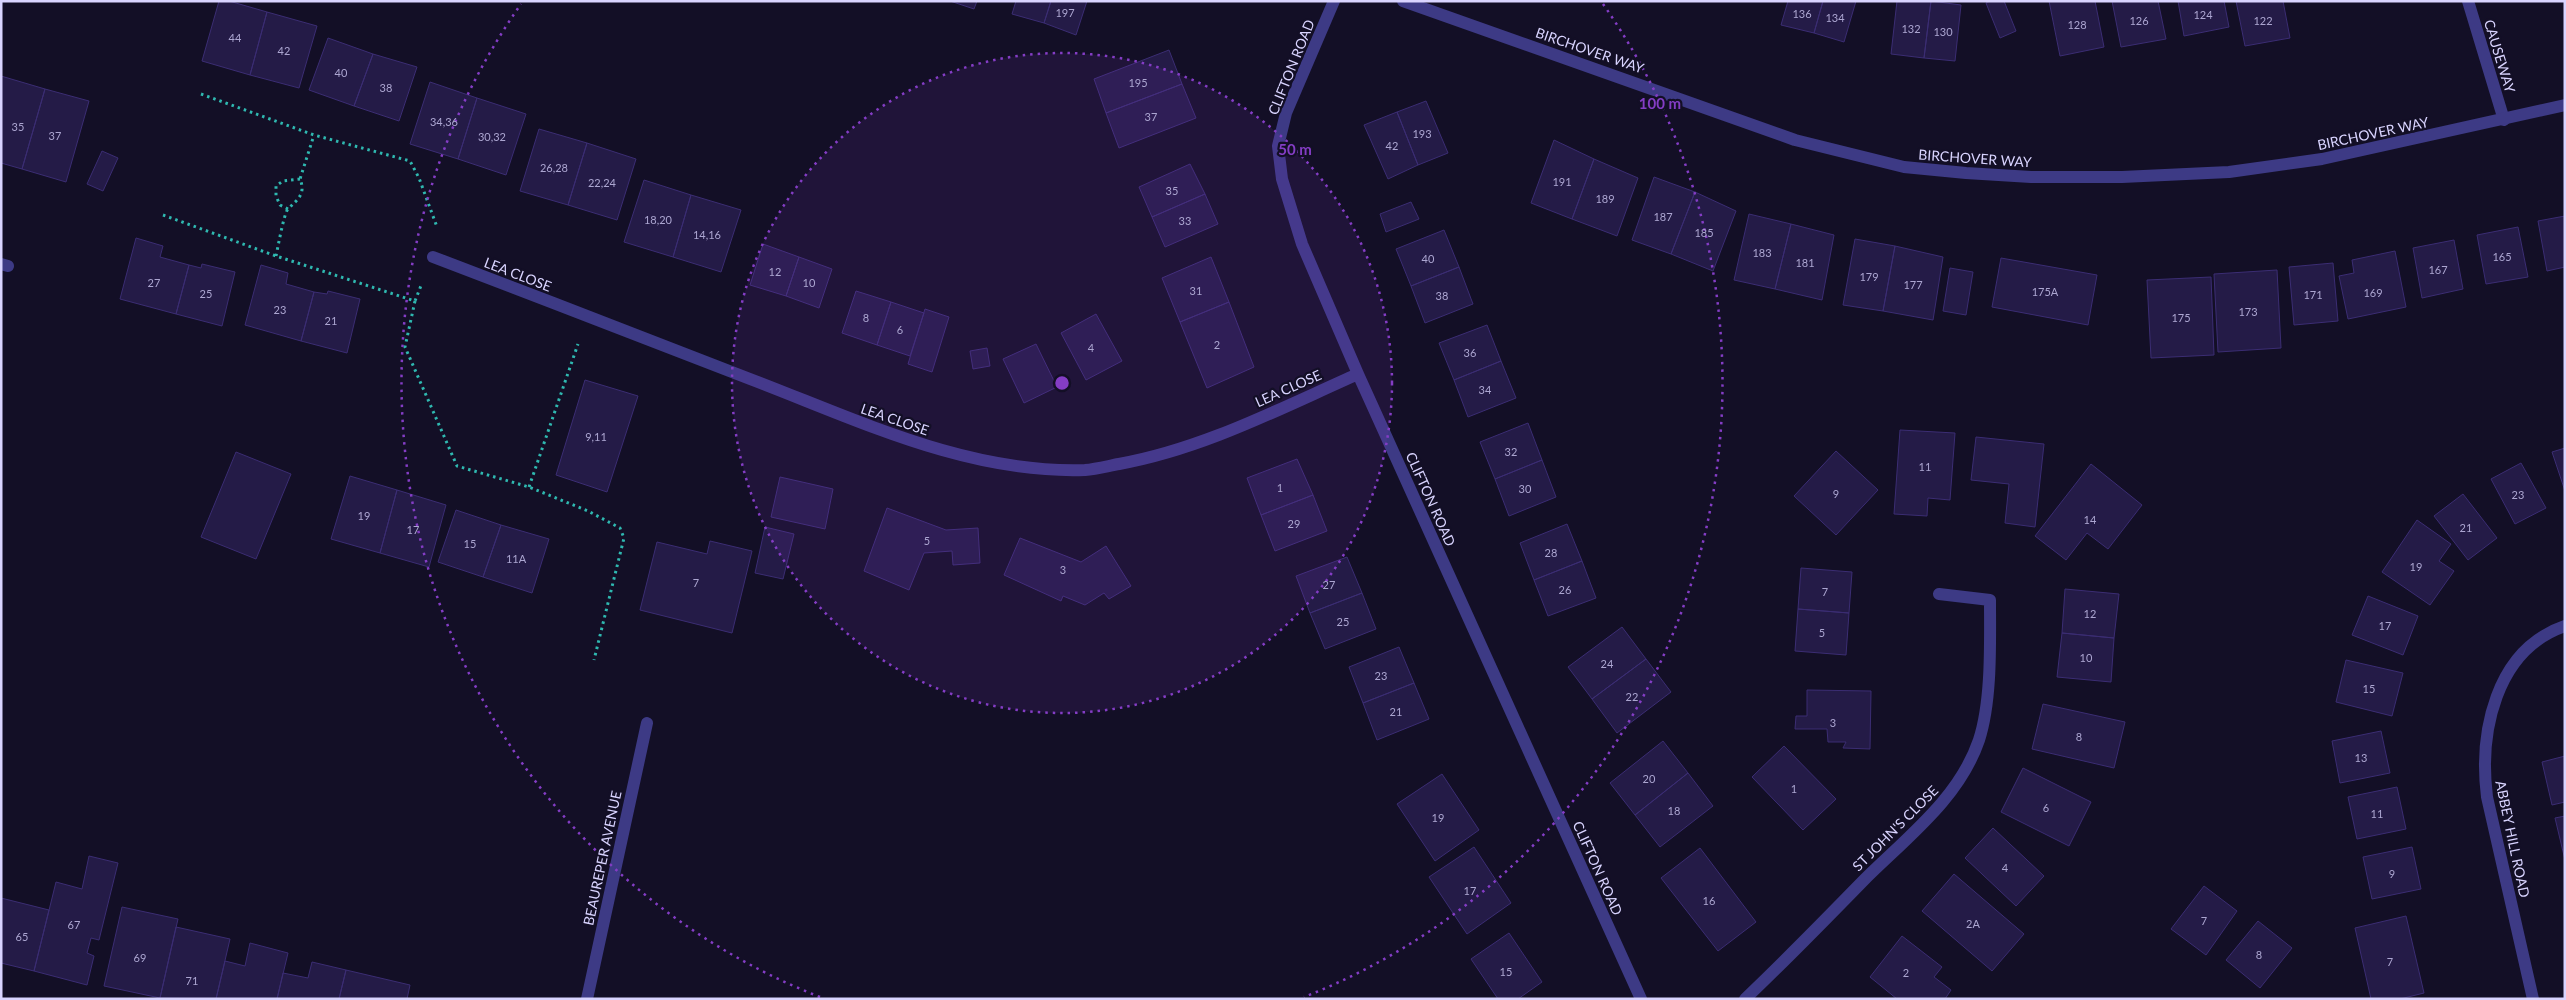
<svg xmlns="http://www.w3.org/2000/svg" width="2566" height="1000" font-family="Lato,sans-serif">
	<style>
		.building { fill: #241b47; stroke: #3b2d73 }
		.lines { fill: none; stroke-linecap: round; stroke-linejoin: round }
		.path { stroke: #2fb8b0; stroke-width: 3; stroke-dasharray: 2.5 4; stroke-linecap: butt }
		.service { stroke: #3d3a85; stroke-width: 12 }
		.minor { stroke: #3d3a85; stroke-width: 12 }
		.tertiary { stroke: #3d3a85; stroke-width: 12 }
		.ring { fill: none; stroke: #843dc5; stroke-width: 2.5; stroke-dasharray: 2.5 5 }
		.labels { text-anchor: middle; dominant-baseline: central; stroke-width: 4.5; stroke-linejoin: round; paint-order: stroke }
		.number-label { font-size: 11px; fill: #aca6d1 }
		.street-label { font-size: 14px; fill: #d9d4ff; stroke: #130f26 }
		.centre { fill: #843dc5; stroke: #130f26; stroke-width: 2.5 }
		.ring-label { font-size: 15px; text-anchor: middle; font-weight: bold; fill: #843dc5; stroke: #130f26; stroke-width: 4.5; stroke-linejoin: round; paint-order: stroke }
	</style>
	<rect width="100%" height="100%" fill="#130f26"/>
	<path class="building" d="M219 1H229L267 12 250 75 202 61Z
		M950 1H977L974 9Z
		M1016 1H1051L1044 23 1012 14Z
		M1051 1H1087L1076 35 1044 23Z
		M1788 1H1823L1814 33 1781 25Z
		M1823 1H1856L1844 42 1814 33Z
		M1897 1H1931L1924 58 1891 54Z
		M1931 1 1961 5 1955 61 1924 58Z
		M1990 1H2004L2016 31 2000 38 1986 3Z
		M2049 1H2095L2104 47 2060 56Z
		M2112 1H2158L2166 39 2121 47Z
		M2178 1H2224L2229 27 2184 36Z
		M2236 1H2283L2290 38 2245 46Z
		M267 12 317 26 299 88 250 75Z
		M328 38 373 54 354 106 309 90Z
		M1169 50 1182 84 1106 113 1094 79Z
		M373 54 417 67 399 121 354 106Z
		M1 76 45 89 22 169 1 163Z
		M430 82 477 98 458 159 410 144Z
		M1182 84 1196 118 1119 148 1106 113Z
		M45 89 89 101 66 182 22 169Z
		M477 98 526 114 506 175 458 159Z
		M1426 101 1448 153 1418 165 1397 112Z
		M1397 112 1418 165 1388 179 1364 125Z
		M539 129 587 143 568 205 520 191Z
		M1554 140 1594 159 1572 219 1531 203Z
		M587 143 636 159 617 220 568 205Z
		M102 151 118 158 103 191 87 184Z
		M1594 159 1638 178 1617 236 1572 219Z
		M1190 164 1205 194 1152 217 1139 187Z
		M1654 177 1695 192 1671 254 1632 240Z
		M644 180 691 195 673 257 624 242Z
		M1695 192 1736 211 1713 271 1671 254Z
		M1205 194 1218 224 1165 247 1152 217Z
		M691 195 741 210 721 272 673 257Z
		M1411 202 1419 219 1386 232 1380 214Z
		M1749 214 1791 224 1775 289 1734 280Z
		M2565 216V267L2547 271 2538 221Z
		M1791 224 1834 235 1822 300 1775 289Z
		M2518 227 2528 277 2486 284 2477 235Z
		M1444 230 1459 267 1411 286 1396 249Z
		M136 238 163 246 160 257 189 265 176 314 120 299Z
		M1855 239 1895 246 1883 311 1843 305Z
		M2454 240 2463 289 2422 298 2413 248Z
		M763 244 799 257 786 296 750 285Z
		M1895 246 1943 257 1933 320 1883 311Z
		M2395 251 2406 307 2348 319 2339 276 2354 273 2352 260Z
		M799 257 832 269 819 308 786 296Z
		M1211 257 1229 302 1180 322 1162 278Z
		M2001 258 2097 275 2088 325 1992 307Z
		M2333 263 2338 321 2294 325 2289 267Z
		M202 264 235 272 222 326 176 314 189 265 201 268Z
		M261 265 288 273 286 284 314 292 301 341 245 325Z
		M1459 267 1473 304 1425 323 1411 286Z
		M1950 268 1973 272 1966 315 1943 311Z
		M2277 270 2281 348 2218 352 2214 274Z
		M2211 277 2214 355 2151 358 2147 280Z
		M328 291 360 299 347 353 301 341 314 292 327 294Z
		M856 291 891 302 877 345 842 333Z
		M891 302 924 313 910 356 877 345Z
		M1229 302 1254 367 1207 388 1180 322Z
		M925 309 949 317 932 372 908 364Z
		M1096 314 1122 361 1086 380 1061 333Z
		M1487 325 1501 361 1454 380 1439 343Z
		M1036 344 1057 387 1024 403 1003 359Z
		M987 348 990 366 973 369 970 351Z
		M1501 361 1516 398 1468 417 1454 380Z
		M585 380 638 396 607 492 556 475Z
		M1528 423 1542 460 1495 479 1480 442Z
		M1900 430 1955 433 1950 500 1928 498 1927 516 1894 514Z
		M1976 437 2044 444 2035 527 2005 523 2009 484 1971 480Z
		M2565 448V491L2552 452Z
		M1836 451 1878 490 1836 535 1794 496Z
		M236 452 291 474 256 559 201 537Z
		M1297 459 1313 495 1261 515 1247 478Z
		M1542 460 1556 497 1509 516 1495 479Z
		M2521 463 2546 508 2515 524 2491 479Z
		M2091 464 2142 505 2108 549 2087 533 2066 560 2035 536Z
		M350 476 397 490 380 553 331 539Z
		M780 477 833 489 825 529 771 517Z
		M397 490 446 505 429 567 380 553Z
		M2463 494 2497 538 2468 560 2434 516Z
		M1313 495 1327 531 1275 551 1261 515Z
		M887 508 946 530 978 528 980 563 953 565 952 551 924 553 909 590 864 571Z
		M456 510 501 525 483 577 438 562Z
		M2417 520 2451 544 2439 561 2454 571 2430 605 2382 572Z
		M1567 524 1582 561 1534 580 1520 543Z
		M501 525 549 539 532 593 483 577Z
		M765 527 794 534 783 579 755 573Z
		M1020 538 1081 562 1106 546 1131 586 1109 599 1104 593 1085 605 1063 596 1061 601 1004 575Z
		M710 541 752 551 732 633 640 610 657 542 707 554Z
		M1347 557 1362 593 1310 613 1296 576Z
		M1582 561 1596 598 1548 616 1534 580Z
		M1801 568 1852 572 1849 613 1798 609Z
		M2065 589 2119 594 2114 638 2062 633Z
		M1362 593 1376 629 1325 649 1310 613Z
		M2368 596 2418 616 2403 655 2352 635Z
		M1798 609 1849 613 1846 655 1795 651Z
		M1622 627 1646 659 1592 699 1568 667Z
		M2062 633 2114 638 2111 682 2057 677Z
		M1399 647 1414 683 1363 703 1349 667Z
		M1646 659 1671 692 1617 733 1592 699Z
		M2346 660 2403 673 2392 716 2336 702Z
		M1414 683 1429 719 1377 740 1363 703Z
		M1807 690 1871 691 1870 749 1843 748 1846 742H1828L1827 729H1795L1796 716H1807Z
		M2043 704 2125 722 2114 768 2032 749Z
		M2381 731 2390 773 2340 783 2332 741Z
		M1663 741 1688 773 1635 815 1610 783Z
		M1784 746 1836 799 1803 830 1752 777Z
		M2565 756V802L2552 805 2542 762Z
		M2023 768 2091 802 2069 846 2001 812Z
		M1688 773 1713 806 1660 847 1635 815Z
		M1442 774 1479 830 1435 861 1397 804Z
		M2397 787 2406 829 2357 839 2348 797Z
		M2565 816V860L2555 818Z
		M1993 828 2044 876 2016 906 1965 858Z
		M1474 847 1511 903 1467 934 1429 877Z
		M2412 847 2421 889 2372 899 2363 857Z
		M1700 848 1756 922 1718 951 1661 878Z
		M89 856 118 863 99 940 91 938 87 953 94 956 87 985 34 971 56 882 82 889Z
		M1954 874 2024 934 1992 971 1922 911Z
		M2204 886 2237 911 2206 955 2171 929Z
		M1 898 49 910 34 971 1 963Z
		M122 907 178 919 160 998 104 986Z
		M2406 916 2424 993 2400 999H2371L2355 928Z
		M2258 921 2292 948 2260 988 2226 960Z
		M176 927 230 939 216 999 160 998Z
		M1509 933 1542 982 1518 999H1498L1471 959Z
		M1902 936 1942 967 1934 977 1951 990 1945 999H1897L1870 977Z
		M250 943 288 953 277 999H216L225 961 245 966Z
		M312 962 346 970 339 999H277L283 973 308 978Z
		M346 970 410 985 407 999H339Z"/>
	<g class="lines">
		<path class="path" d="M201 94 314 135 410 161 419 178 437 227
			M288 209 280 205 276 196V186L283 181 300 179
			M163 215 276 256 415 301 422 283
			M276 256C278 247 284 213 288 209 298 199 306 194 300 179L314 135
			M415 301 405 347 457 466 529 487 588 511 620 528 624 538 594 660
			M529 487 578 344"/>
		<path class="service" d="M587 999 647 723"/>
		<path class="minor" d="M1334 1 1286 113 1278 146 1282 179 1302 244 1358 374 1641 999
			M2468 1 2504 120
			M433 257C539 297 644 338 750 379 858 420 967 474 1085 470 1096 469 1108 466 1119 464 1203 449 1281 408 1358 374
			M1 264 8 266
			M1745 999C1785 961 1824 921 1863 881 1906 838 1959 799 1979 740 1992 700 1990 642 1990 600L1939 594
			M2533 999 2487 797C2479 733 2495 650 2565 626"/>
		<path class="tertiary" d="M1403 1 1795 140 1904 167 1966 173 2031 177H2122L2229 172 2322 159 2565 105"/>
	</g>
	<circle cx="1062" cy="383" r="330" fill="#843dc5" fill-opacity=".12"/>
	<g class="ring">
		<circle cx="1062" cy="383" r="330"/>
		<path d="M820 997A660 660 0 0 1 521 4M1603 4A660 660 0 0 1 1304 997"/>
	</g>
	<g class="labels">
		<g class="number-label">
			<text x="1065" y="12">197</text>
			<text x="1802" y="13">136</text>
			<text x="2203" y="14">124</text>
			<text x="1835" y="17">134</text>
			<text x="2139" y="20">126</text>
			<text x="2263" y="20">122</text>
			<text x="2077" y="24">128</text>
			<text x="1911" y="28">132</text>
			<text x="1943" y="31">130</text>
			<text x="235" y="37">44</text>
			<text x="284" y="50">42</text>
			<text x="341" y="72">40</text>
			<text x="1138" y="82">195</text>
			<text x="386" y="87">38</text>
			<text x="1151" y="116">37</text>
			<text x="444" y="121">34,36</text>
			<text x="18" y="126">35</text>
			<text x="1422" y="133">193</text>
			<text x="55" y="135">37</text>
			<text x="492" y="136">30,32</text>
			<text x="1392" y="145">42</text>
			<text x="554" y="167">26,28</text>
			<text x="1562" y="181">191</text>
			<text x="602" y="182">22,24</text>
			<text x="1172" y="190">35</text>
			<text x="1605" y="198">189</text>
			<text x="1663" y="216">187</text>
			<text x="658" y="219">18,20</text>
			<text x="1185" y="220">33</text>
			<text x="1704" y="232">185</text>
			<text x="707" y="234">14,16</text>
			<text x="1762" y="252">183</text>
			<text x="2502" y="256">165</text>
			<text x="1428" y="258">40</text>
			<text x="1805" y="262">181</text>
			<text x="2438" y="269">167</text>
			<text x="775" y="271">12</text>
			<text x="1869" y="276">179</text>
			<text x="154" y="282">27</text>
			<text x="809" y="282">10</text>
			<text x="1913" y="284">177</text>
			<text x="1196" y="290">31</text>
			<text x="2045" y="291">175A</text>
			<text x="2373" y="292">169</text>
			<text x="206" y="293">25</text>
			<text x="2313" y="294">171</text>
			<text x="1442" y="295">38</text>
			<text x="280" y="309">23</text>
			<text x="2248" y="311">173</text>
			<text x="866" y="317">8</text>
			<text x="2181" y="317">175</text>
			<text x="331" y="320">21</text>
			<text x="900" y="329">6</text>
			<text x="1217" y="344">2</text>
			<text x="1091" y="347">4</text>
			<text x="1470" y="352">36</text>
			<text x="1485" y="389">34</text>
			<text x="596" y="436">9,11</text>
			<text x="1511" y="451">32</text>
			<text x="1925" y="466">11</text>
			<text x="1280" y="487">1</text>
			<text x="1525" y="488">30</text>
			<text x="1836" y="493">9</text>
			<text x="2518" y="494">23</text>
			<text x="364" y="515">19</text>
			<text x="2090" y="519">14</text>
			<text x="1294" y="523">29</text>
			<text x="2466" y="527">21</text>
			<text x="413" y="529">17</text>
			<text x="927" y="540">5</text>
			<text x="470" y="543">15</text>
			<text x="1551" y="552">28</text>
			<text x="516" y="558">11A</text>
			<text x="2416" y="566">19</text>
			<text x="1063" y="569">3</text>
			<text x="696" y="582">7</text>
			<text x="1329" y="584">27</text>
			<text x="1565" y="589">26</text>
			<text x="1825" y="591">7</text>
			<text x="2090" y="613">12</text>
			<text x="1343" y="621">25</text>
			<text x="2385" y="625">17</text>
			<text x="1822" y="632">5</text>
			<text x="2086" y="657">10</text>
			<text x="1607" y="663">24</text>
			<text x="1381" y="675">23</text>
			<text x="2369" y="688">15</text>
			<text x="1632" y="696">22</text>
			<text x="1396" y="711">21</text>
			<text x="1833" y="722">3</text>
			<text x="2079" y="736">8</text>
			<text x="2361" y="757">13</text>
			<text x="1649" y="778">20</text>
			<text x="1794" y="788">1</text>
			<text x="2046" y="807">6</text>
			<text x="1674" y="810">18</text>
			<text x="2377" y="813">11</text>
			<text x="1438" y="817">19</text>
			<text x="2005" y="867">4</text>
			<text x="2392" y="873">9</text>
			<text x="1470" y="890">17</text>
			<text x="1709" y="900">16</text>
			<text x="2204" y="920">7</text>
			<text x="1973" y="923">2A</text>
			<text x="74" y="924">67</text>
			<text x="22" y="936">65</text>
			<text x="2259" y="954">8</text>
			<text x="140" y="957">69</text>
			<text x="2390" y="961">7</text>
			<text x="1506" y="971">15</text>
			<text x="1906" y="972">2</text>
			<text x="192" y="980">71</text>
		</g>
		<g class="street-label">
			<text transform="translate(1590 50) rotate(19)">BIRCHOVER WAY</text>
			<text transform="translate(2500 56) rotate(73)">CAUSEWAY</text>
			<text transform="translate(1291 67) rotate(-68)">CLIFTON ROAD</text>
			<text transform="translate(2373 133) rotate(-12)">BIRCHOVER WAY</text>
			<text transform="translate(1975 158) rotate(4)">BIRCHOVER WAY</text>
			<text transform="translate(518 274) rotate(21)">LEA CLOSE</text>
			<text transform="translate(1288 388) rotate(-24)">LEA CLOSE</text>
			<text transform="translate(895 419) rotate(19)">LEA CLOSE</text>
			<text transform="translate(1431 499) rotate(66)">CLIFTON ROAD</text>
			<text transform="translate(1895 828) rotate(-45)">ST JOHN'S CLOSE</text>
			<text transform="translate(2513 839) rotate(78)">ABBEY HILL ROAD</text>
			<text transform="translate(602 858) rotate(-78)">BEAUREPER AVENUE</text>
			<text transform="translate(1598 868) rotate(66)">CLIFTON ROAD</text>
		</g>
	</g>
	<circle cx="1062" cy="383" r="8" class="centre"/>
	<g class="ring-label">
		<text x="1660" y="109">100 m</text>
		<text x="1295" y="155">50 m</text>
	</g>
	<rect width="2566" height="1000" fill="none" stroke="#d9d4ff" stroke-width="5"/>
</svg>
